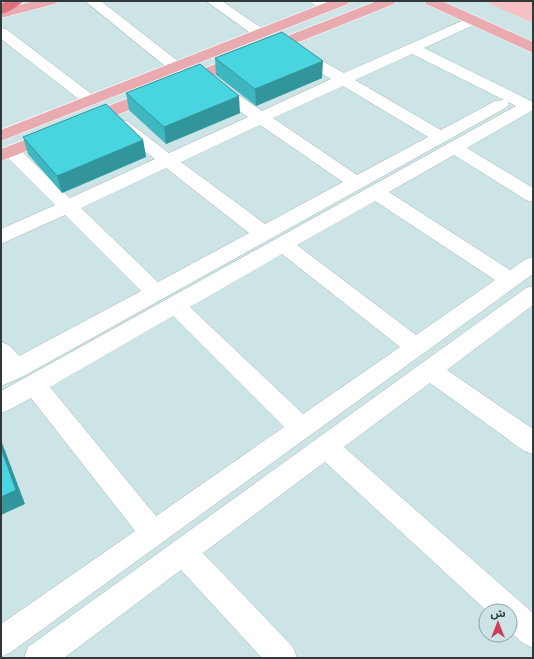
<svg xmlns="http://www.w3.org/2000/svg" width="534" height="659" font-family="'Open Sans','Noto Sans Arabic',sans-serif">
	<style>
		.green { fill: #f8c0c3 }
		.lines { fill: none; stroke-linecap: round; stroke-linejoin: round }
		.minor-casing { stroke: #9fb5b7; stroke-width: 1 }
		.major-casing { stroke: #fff; stroke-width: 1 }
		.highway-casing { stroke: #fff; stroke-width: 1 }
		.minor { fill: #fff; fill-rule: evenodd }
		.major { fill: #e9aab0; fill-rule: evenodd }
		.highway { fill: #db717c; fill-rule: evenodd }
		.wall { fill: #3fb7c0 }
		.shaded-wall { fill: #33959c }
		.building { fill: #49d5df; stroke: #33959c }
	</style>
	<rect width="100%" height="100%" fill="#cde4e6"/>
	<path class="green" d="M484 1H533V23Z"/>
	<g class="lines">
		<g class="minor-casing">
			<path id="minor" d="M85 1H101L183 65 185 68 183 71 177 73 171 71Z
				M206 1H222L266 31 268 34 266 37 261 38 256 37Z
				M311 1H328L335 7 333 10C325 12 316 8 311 1Z
				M473 16 478 17 480 20 478 23 424 48 533 102V110L467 148 533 188V202L526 200 454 155 389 192 510 270 526 259 533 257V274L11 652 1 657V624L135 531 31 398 9 410 1 413V391L516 106 508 102 509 104 507 107 24 376 1 386V342L9 345 19 356 141 291 65 215 1 244V229L55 205 5 155 2 151 5 147 11 146 17 147 70 198 155 159 115 129 113 125 115 121 121 120 127 121 169 153 248 117 209 89 207 86 209 83 215 81 221 83 262 111 331 79 291 55 288 52 291 49 296 47 301 49 344 73ZM412 54 504 100 495 101 441 130 355 80ZM343 86 428 137 357 175 273 118ZM260 125 343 182 265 224 181 162ZM166 168 249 233 158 282 81 208ZM375 201 495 280 416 335 297 245ZM282 254 400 347 303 414 190 307ZM173 316 284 427 156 516 50 387Z
				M1 28 6 29 97 98 99 101 97 104 91 106 85 104 1 39Z
				M533 286V305L447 370 533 429V454L524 451 430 383 344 447 533 613V648L523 643 510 632V611H487L325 462 203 553 293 647 297 658H262L181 570 64 658H24L28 647 526 288Z"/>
		</g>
		<g class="major-casing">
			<path id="major" d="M34 1H57L55 4 1 18V10Z
				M330 1H350L348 4 1 141V130Z
				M377 1H396L394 4 92 125 86 126 80 125 78 121 80 117Z
				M424 1H442L533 42V53L426 4Z
				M54 129 60 130 63 134 60 138 1 161V149Z"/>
		</g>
		<g class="highway-casing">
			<path id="highway" d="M6 1H23C18 7 8 12 1 14V4Z"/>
		</g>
		<use href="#minor" class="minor"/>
		<use href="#major" class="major"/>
		<use href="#highway" class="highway"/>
	</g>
	<path class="wall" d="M215 58 322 78 256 106 216 75Z
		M126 93 240 113 166 144 129 110Z
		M23 137 143 140 146 157 62 193 28 154Z"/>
	<path class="shaded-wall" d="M323 61 322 78 256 106 255 89Z
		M239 96 240 113 166 144 164 127Z
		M143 140 146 157 62 193 57 176Z
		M1 440 25 504 1 515Z"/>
	<path class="building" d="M282 32 323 61 255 89 215 58Z
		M200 64 239 96 164 127 126 93Z
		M106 104 143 140 57 176 23 137Z
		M1 448 16 490 1 497Z"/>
	<rect width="534" height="659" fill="none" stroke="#2f3939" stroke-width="4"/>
	<g transform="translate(498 623)"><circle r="19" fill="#cde4e6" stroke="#8ea0a1"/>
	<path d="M0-3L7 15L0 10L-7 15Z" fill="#cf3e58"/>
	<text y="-6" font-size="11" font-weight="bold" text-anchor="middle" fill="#2f3939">ش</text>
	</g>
</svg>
